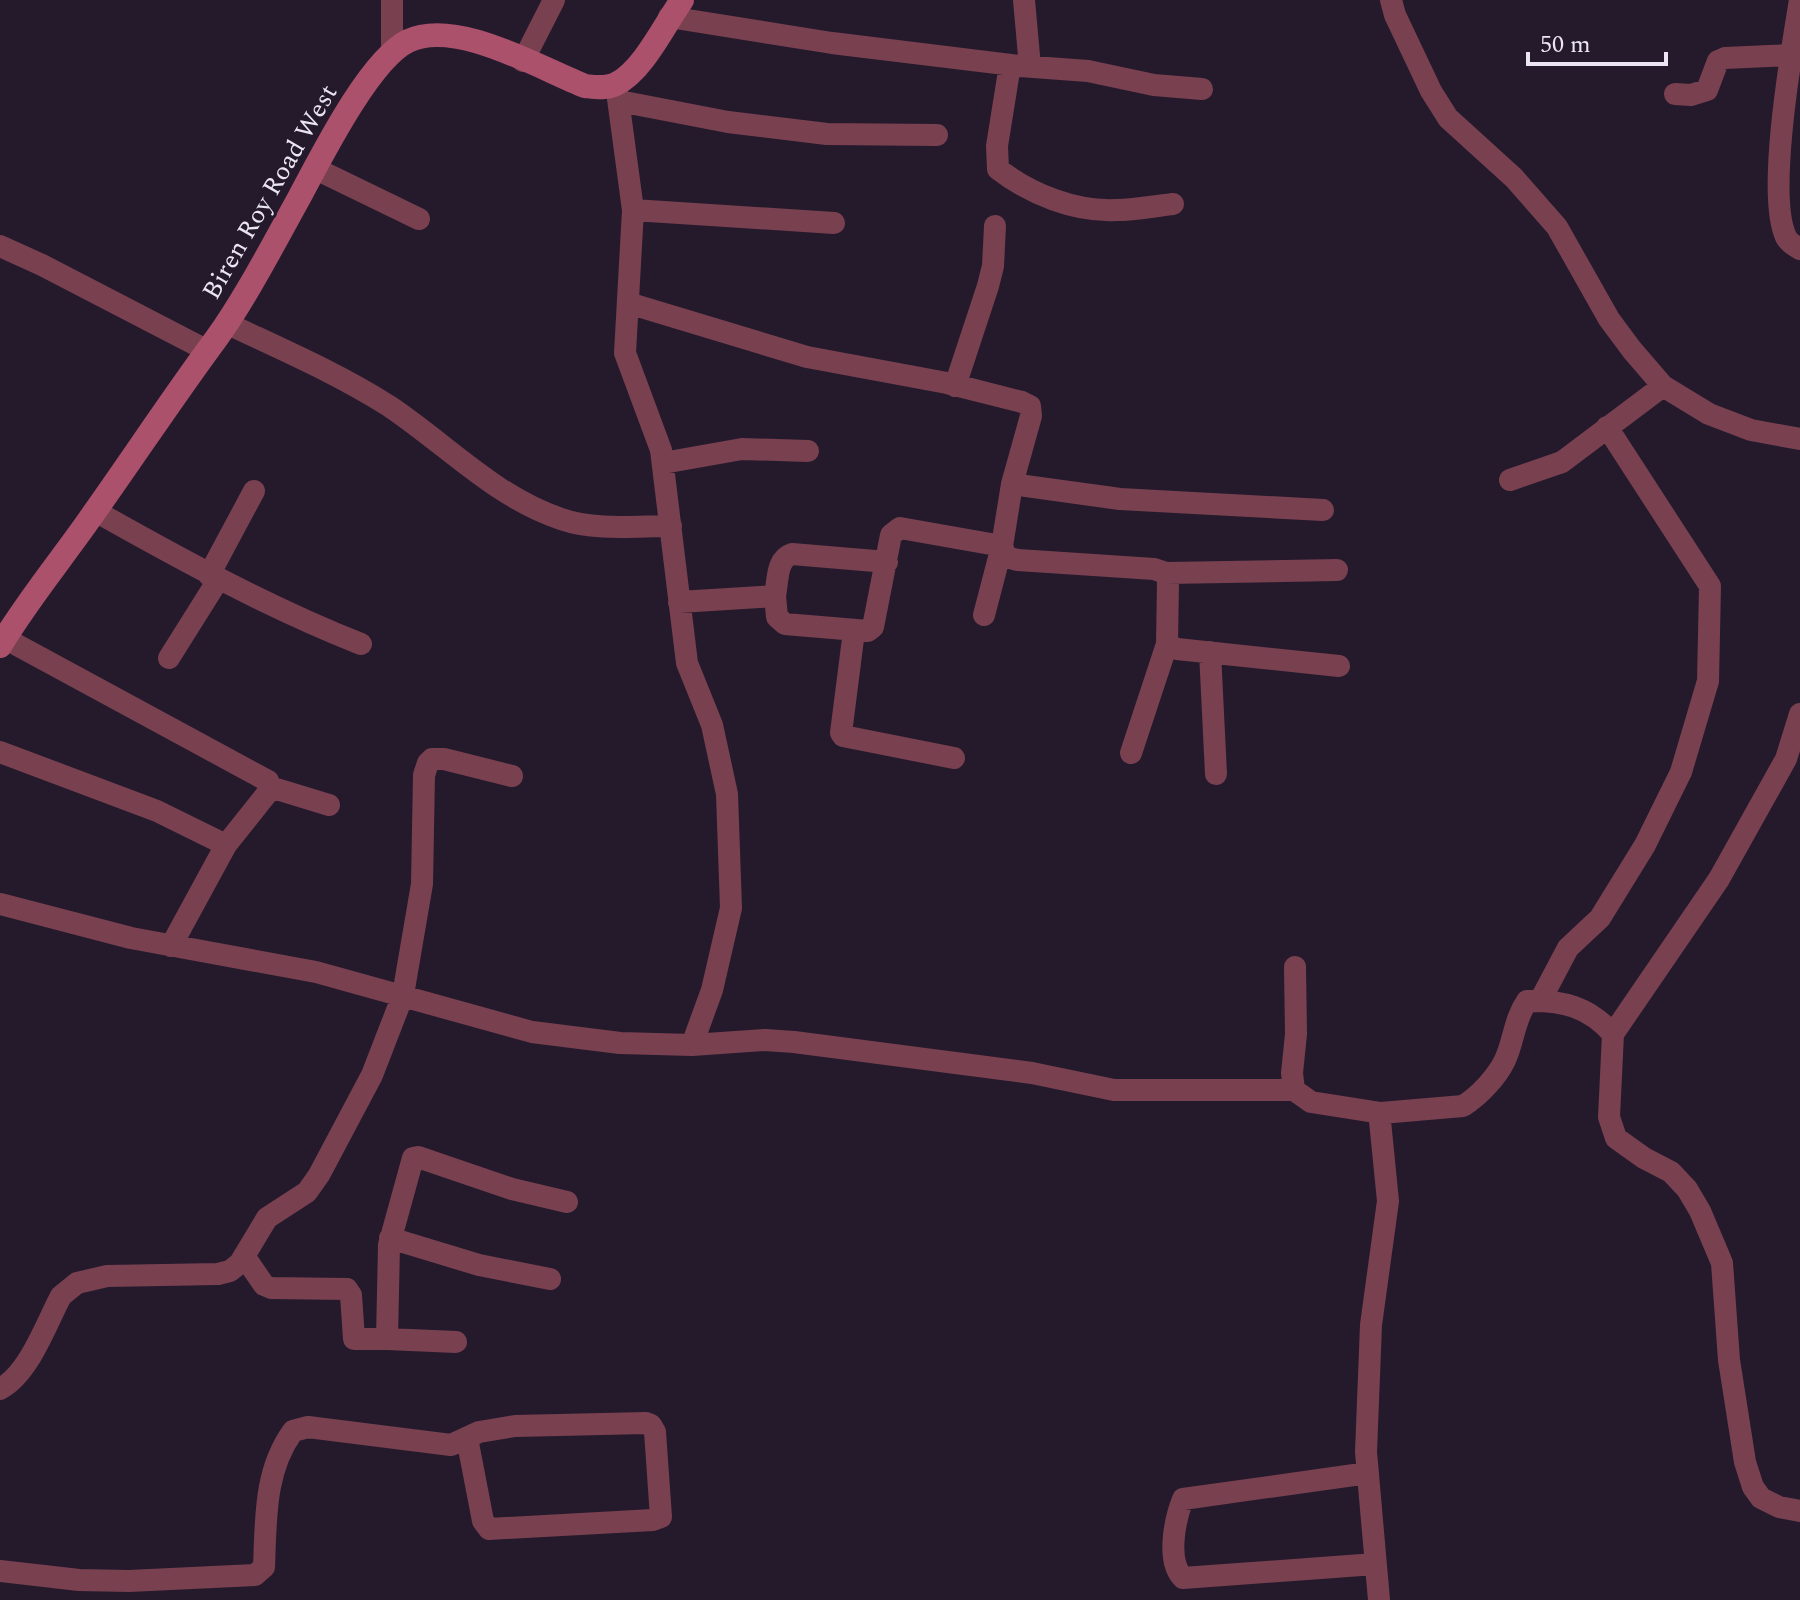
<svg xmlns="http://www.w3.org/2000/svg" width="1800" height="1600" font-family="Spectral,serif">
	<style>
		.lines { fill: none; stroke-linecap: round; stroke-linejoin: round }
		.minor { stroke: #794050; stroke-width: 22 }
		.secondary { stroke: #ab516b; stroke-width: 24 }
		.labels { text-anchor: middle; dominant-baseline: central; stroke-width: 6; stroke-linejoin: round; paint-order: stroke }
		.street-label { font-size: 26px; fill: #ebe5f1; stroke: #241a2c }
	</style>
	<rect width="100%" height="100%" fill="#241a2c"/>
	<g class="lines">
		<path class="minor" d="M1024 0 1030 67
			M1391 0 1395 15 1431 91 1448 118 1514 178 1557 227 1609 319 1632 350 1663 386 1709 414 1751 430 1800 439
			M1800 0C1792 49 1766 195 1786 237 1789 243 1795 246 1800 249
			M669 17 832 43 1020 66 1088 71 1154 85 1202 89
			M392 52V0
			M523 61 554 0
			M1010 65 997 146 998 169C1030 194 1075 212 1116 210 1135 210 1155 206 1173 204
			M616 84 633 210 625 353 661 450 687 663 712 725 727 794 731 908 712 990 692 1045
			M1675 94 1691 95 1707 90 1718 61 1725 58 1791 55
			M619 101 728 122 827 134 937 135
			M314 168 419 219
			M633 210 834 223
			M0 246 42 265 206 350
			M628 303 807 357 947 383 1022 402 1030 406 1031 416 1012 484 1002 546 1006 557 1018 560 1154 569 1166 573 1168 582 1167 644 1177 649 1339 666
			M226 323C281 349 337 373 389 406 446 444 495 497 561 519 595 531 636 526 671 526
			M955 386 988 286 993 266 995 226
			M663 463 742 449 808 451
			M1510 480 1562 462 1663 386
			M1012 484 1120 499 1323 510
			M95 511C182 560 268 607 361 644
			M1166 573 1337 570
			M209 575 254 491
			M775 596 777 617 785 624 868 631 873 627 891 535 900 528 1002 546 984 615
			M679 602 775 596C778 582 776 559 792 554L887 562
			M854 631 841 733 843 736 954 758
			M4 638 268 781 269 791 226 845 171 946
			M1210 652 1216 774
			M169 658 218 580
			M0 752 157 811 226 845
			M1131 753 1167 644
			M270 787 329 805
			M0 904 131 938 316 972 532 1032 620 1043 692 1045 765 1040 794 1042 1032 1073 1114 1090H1294
			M1295 967 1296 1034 1292 1073 1294 1090 1311 1102 1381 1113
			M1540 1001 1568 948 1600 918 1645 845 1681 772 1708 681 1710 586 1607 427
			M1613 1034 1719 879 1786 759 1800 714
			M390 1238 479 1265 550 1279
			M244 1256 264 1285 271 1288 347 1289 351 1295 354 1339H387L389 1245 413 1158 418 1157 512 1189 567 1202
			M387 1339 456 1342
			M0 1389C29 1374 46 1324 61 1296L77 1283 107 1276 218 1274 230 1271 240 1263 267 1218 307 1192 319 1175 372 1075 403 995 422 884 424 775 428 763 432 759H444L512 776
			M1368 1473 1183 1499C1175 1519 1166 1561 1183 1578L1375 1564
			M0 1571 79 1580 129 1581 255 1575 264 1567C266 1519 264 1471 293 1431L308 1427 451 1445 479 1432 515 1426 646 1423 651 1425 655 1432 661 1517 653 1520 489 1529 483 1521 467 1438
			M1379 1600 1366 1452 1371 1325 1388 1201 1380 1121 1381 1113 1463 1106C1479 1096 1497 1077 1505 1060 1514 1041 1514 1020 1527 1001 1563 1000 1589 1007 1613 1034L1609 1117 1616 1138 1644 1158 1671 1172 1687 1189 1700 1211 1722 1263 1729 1360 1745 1462 1753 1487 1761 1498 1779 1507 1800 1511"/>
		<path class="secondary" d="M0 646C27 601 61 560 91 517 133 458 173 397 216 339 245 299 274 243 299 198 320 159 369 60 408 41 456 18 539 68 585 86 595 87 606 89 616 84 643 71 665 24 682 0"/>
	</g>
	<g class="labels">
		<g class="street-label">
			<text transform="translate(270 192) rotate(-60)">Biren Roy Road West</text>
		</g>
	</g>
	<path d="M1528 52v12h138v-12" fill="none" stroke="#ebe5f1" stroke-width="4"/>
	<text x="1540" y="52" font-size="24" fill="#ebe5f1" stroke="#241a2c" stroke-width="6" paint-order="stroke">50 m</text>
</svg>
